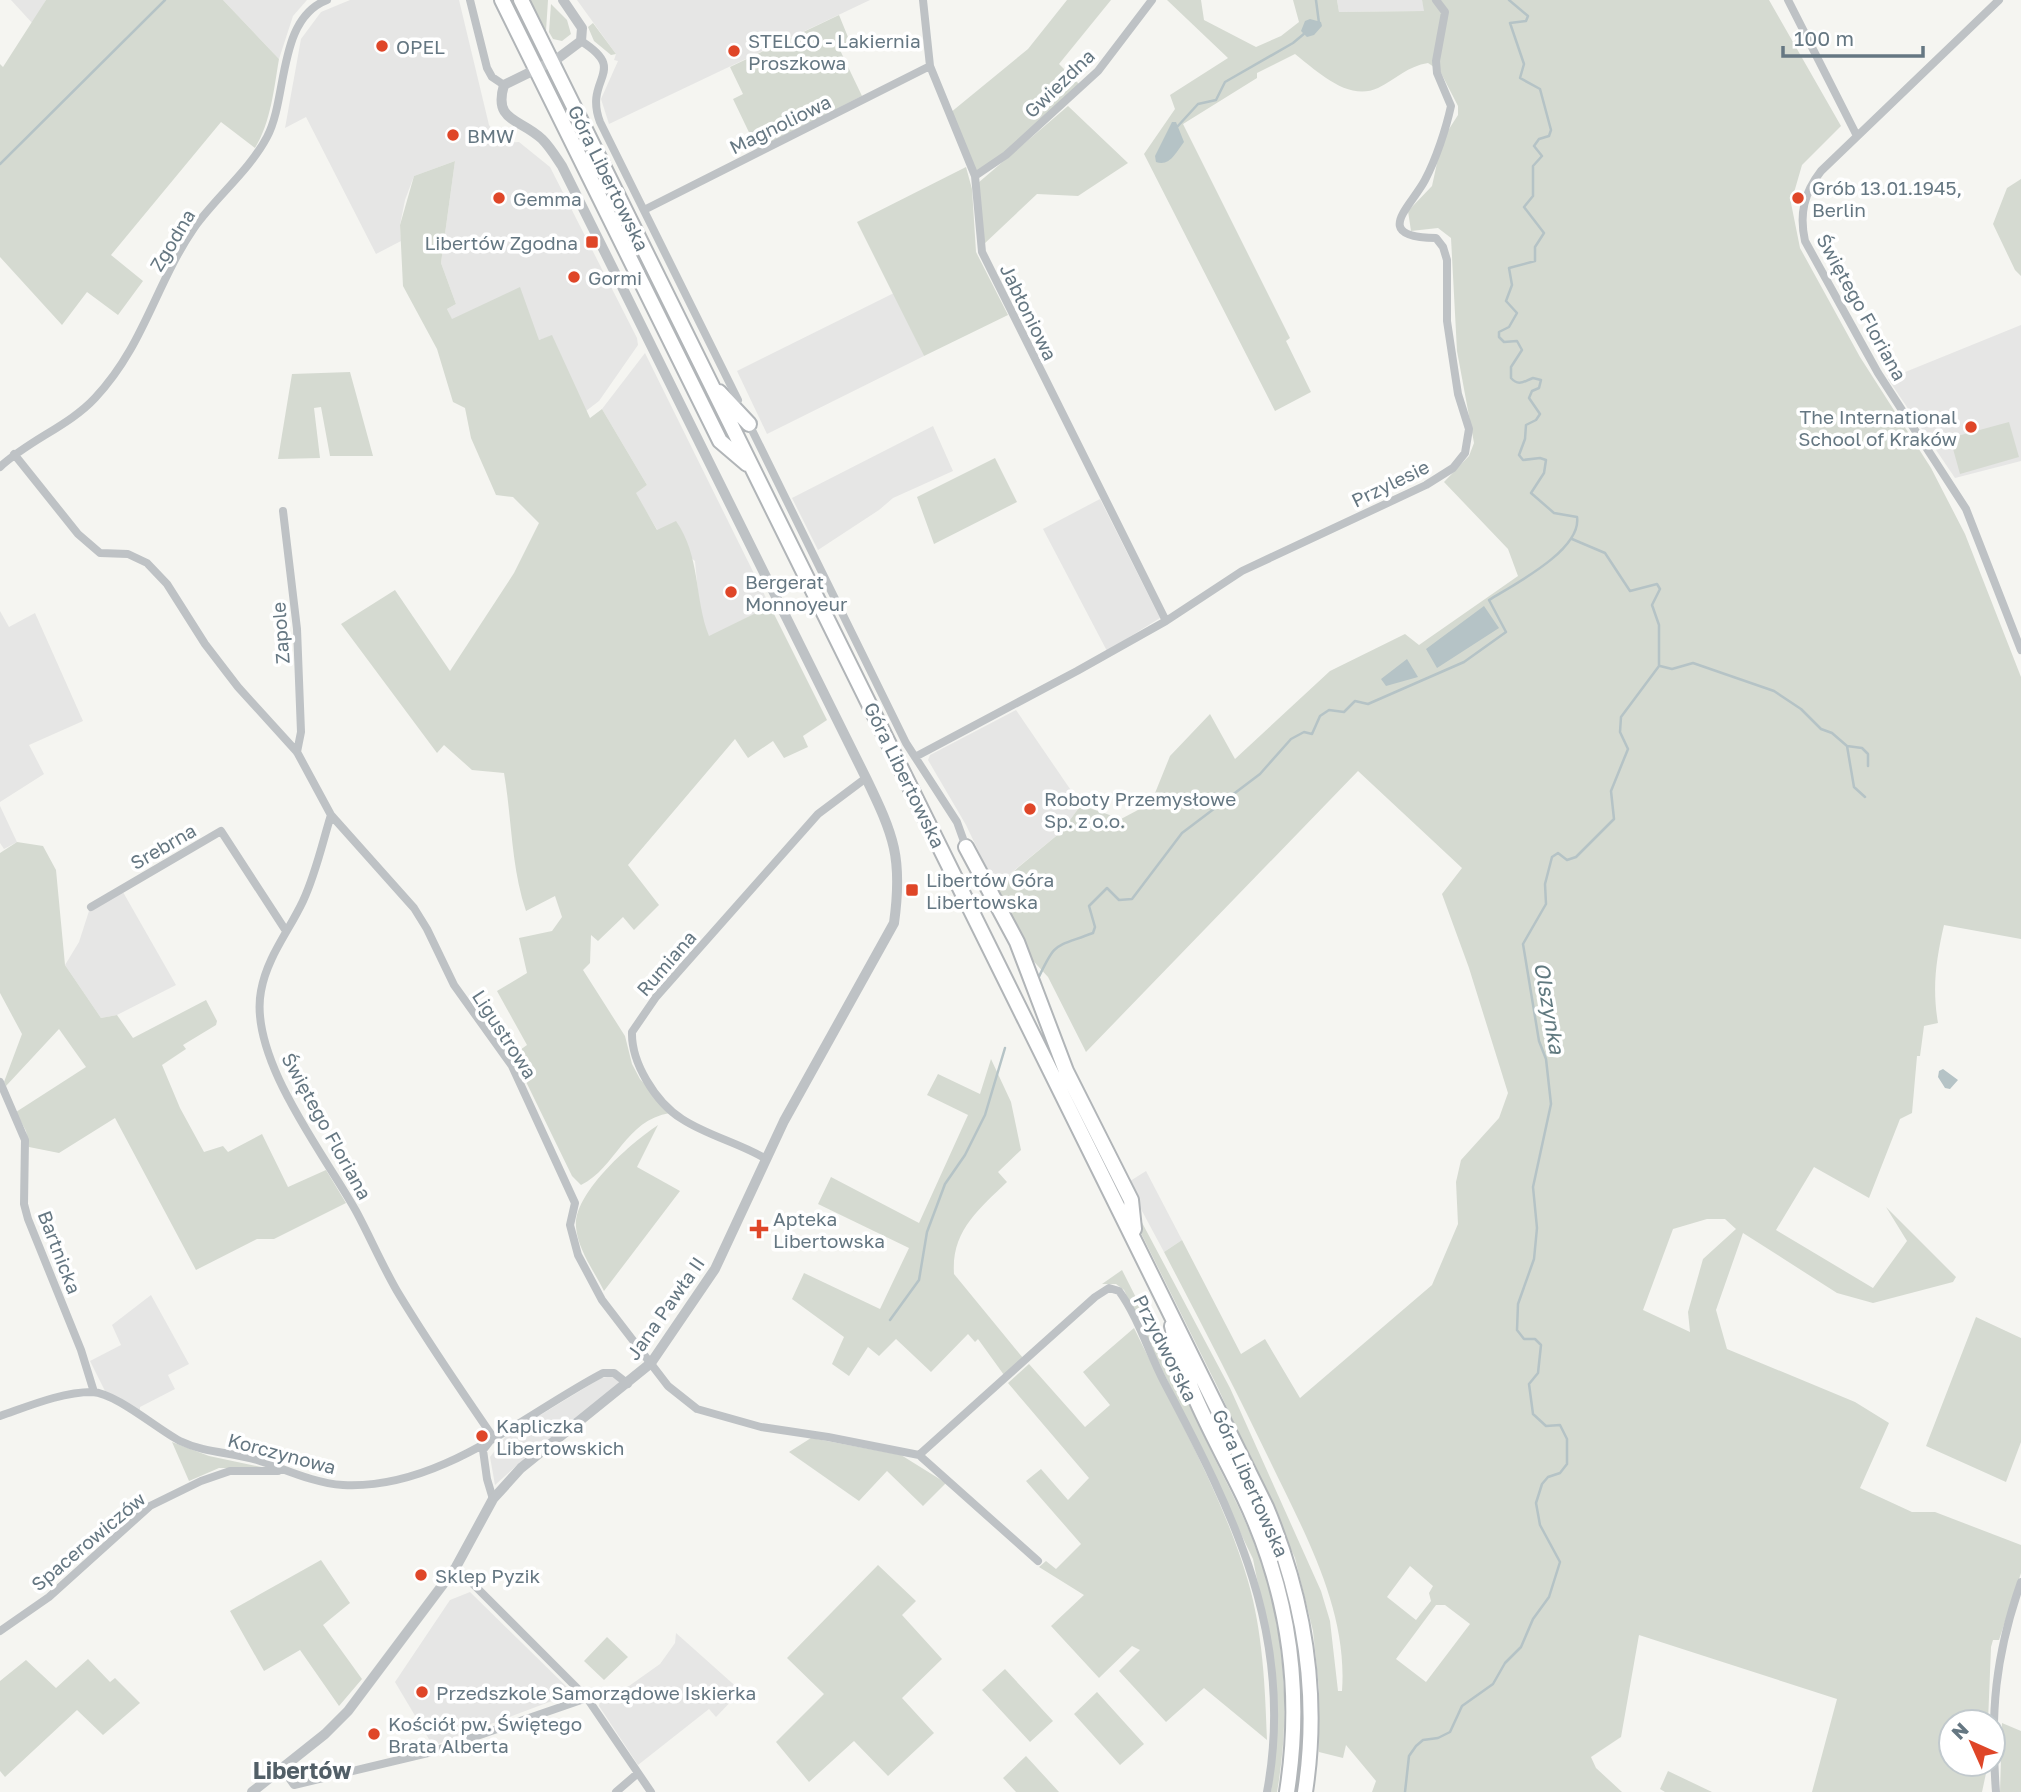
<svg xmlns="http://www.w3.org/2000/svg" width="2021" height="1792" font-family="'Golos Text',sans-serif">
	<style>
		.built { fill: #e6e6e5 }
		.green { fill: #d5dad1; fill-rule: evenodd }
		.water { fill: #b5c3c6 }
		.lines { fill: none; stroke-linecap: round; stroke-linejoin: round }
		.stream { stroke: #b5c3c6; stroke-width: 2.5 }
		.trunk-casing { stroke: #b1b5b8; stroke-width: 18 }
		.minor { stroke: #bec2c5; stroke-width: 8 }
		.tertiary { stroke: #bec2c5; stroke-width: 10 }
		.trunk { stroke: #fff; stroke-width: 14 }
		.poi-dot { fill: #df4628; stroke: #fff; stroke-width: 2.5 }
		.labels { text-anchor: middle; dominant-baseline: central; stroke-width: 7; stroke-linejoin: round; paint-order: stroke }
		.poi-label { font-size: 19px; fill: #657782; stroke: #fff; text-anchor: start }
		.street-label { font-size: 19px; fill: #657782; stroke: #fff }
		.water-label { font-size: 21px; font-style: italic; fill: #60797f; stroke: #fff }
		.quarter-label { font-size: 23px; font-weight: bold; fill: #525f67; stroke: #fff }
	</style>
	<rect width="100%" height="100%" fill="#f5f5f1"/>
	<path class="built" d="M11 0H46L33 24Z
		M223 0H307L293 16 279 59Z
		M350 0H459L489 125 502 143 519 142 550 167 637 338 638 345 599 401 586 411 552 336 539 340 452 320 447 309 456 304 441 263 455 161 414 176 405 200 400 225 401 241 376 254 306 117 285 128 301 39 321 12Z
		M577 0H870L609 124 601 99 618 61 614 60 616 54Z
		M1337 0H1422L1425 11 1339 12Z
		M894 293 924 356 767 434 737 371Z
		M2021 325V461L1955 478 1888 379Z
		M645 353 770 606 709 637 700 615 695 561 658 531 635 493 647 485 602 409Z
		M933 426 953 471 893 498 879 510 818 550 792 498Z
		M1100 499 1160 618 1107 651 1043 529Z
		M0 611 9 627 35 613 83 721 29 745 44 774 0 802Z
		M1016 710 1081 805 1061 832 995 886 966 825 928 760 930 755Z
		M0 806 17 842 4 849 0 843Z
		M123 892 176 985 117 1015 101 1018 65 965 79 942 89 911Z
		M1146 1171 1182 1240 1164 1252 1127 1183Z
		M151 1295 189 1364 168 1375 175 1389 140 1407V1411L105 1391 90 1361 121 1345 112 1325Z
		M613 1376 623 1385 534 1450 495 1485 490 1457 506 1436 601 1378Z
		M470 1592 573 1693 433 1746 395 1682 450 1600Z
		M676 1633 741 1691 716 1717 709 1709 638 1765 599 1706 601 1696 629 1686 660 1664 675 1643Z"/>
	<path class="green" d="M46 0H223L279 59C274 88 271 122 255 148L221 122 111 255 143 281 118 315 87 292 62 325 0 257V64L3 67Z
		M529 0H548L546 31H544Z
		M1067 0H1111L1059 64 1081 86 1039 125 975 176 950 113 1028 49Z
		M1167 0H1201L1204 20 1256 47 1281 36 1299 22 1293 0H1337L1339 12 1424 11 1422 0H1769L1841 126 1802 165 1791 203 1800 248 1860 357 1931 468 1965 534 2021 677V939L1944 925C1936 960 1932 988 1938 1023L1924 1026 1920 1056H1917L1912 1113 1900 1119 1869 1198 1814 1167 1776 1230 1873 1288 1907 1241 1886 1207 1956 1277 1953 1282 1873 1303 1837 1293 1743 1233 1716 1310 1727 1349 1855 1402 1889 1423 1860 1488 1912 1512H1935L2021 1545V1573L1999 1640H1993L1991 1647 1988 1722H1951V1764H1988L1982 1792H1812L1837 1699 1639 1635 1621 1737 1591 1757 1596 1768 1622 1792H1372L1376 1781 1346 1745 1343 1758 1319 1752V1689L1313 1631 1295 1558 1218 1388 1118 1187 1122 1185 1230 1388 1321 1591 1330 1621 1338 1691H1342C1348 1609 1304 1532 1270 1461 1236 1390 1200 1321 1164 1252L1182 1240 1241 1354 1265 1339 1300 1398 1432 1285 1458 1224 1456 1182 1461 1160 1499 1118 1508 1093 1469 968 1442 894 1462 868 1358 771 1086 1052 1048 977 1026 953 991 890 1061 832 1081 805 1121 819 1151 803 1170 756 1210 714 1235 759 1330 671 1405 634 1419 645 1518 576 1508 549 1444 482 1469 456 1474 443 1457 351 1451 238 1438 228 1411 231 1408 211 1432 186 1442 140 1458 115V106L1440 71 1428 63C1408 66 1396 79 1378 88 1348 102 1317 71 1295 54L1257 73V78L1183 124 1290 338 1286 341 1311 392 1275 411 1144 154 1175 109 1170 95 1228 58ZM1707 1219H1725L1736 1229 1703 1259 1688 1312 1690 1332 1643 1310 1673 1229ZM1410 1566 1433 1586 1429 1593 1431 1601 1416 1620 1387 1597ZM1436 1605H1445L1470 1624 1426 1682 1396 1659Z
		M551 4 567 20 571 34 562 41 553 39 549 32Z
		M839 15 850 42 839 48 862 96 757 149 733 99 743 94 730 67Z
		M593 23 616 54 611 55 594 41 588 27Z
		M1068 106 1128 163 1078 196 1037 194 983 245 978 183Z
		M455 161 441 263 456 304 447 309 452 319 520 287 539 340 552 335 590 418 602 409 647 485 636 493 657 530 676 521C701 557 694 598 709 636L770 606 827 720 803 736 808 747 784 758 773 741 748 758 735 739 628 865 659 905 634 930 623 917 598 941 591 935 590 963 583 970 625 1036 632 1064 640 1079 670 1113C625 1120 616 1168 581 1185L572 1176 513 1055 527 1045 497 991 527 973 519 938 552 931 562 917 555 896 526 911C511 867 512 819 504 773L472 770 444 745 437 753 341 624 395 590 450 671 514 573 539 523 513 497 496 495 471 438 465 408 453 402 437 349 403 286 400 225 414 176Z
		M966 167 972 189 976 252 1008 315 924 356 857 222Z
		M2021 179V276L2015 270 1993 224 2007 188Z
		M350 372 373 456H330L321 407 314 408 320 458 278 459 292 374Z
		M2009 422 2019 457 1960 474 1950 438Z
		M995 458 1017 502 934 544 917 497Z
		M17 842 43 846 56 870 65 965 101 1018 117 1015 133 1038 206 1000 217 1021 216 1025 183 1045 186 1049 162 1065 180 1108 204 1152 223 1146 228 1152 262 1134 288 1187 326 1170 346 1203 274 1239H257L196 1270 115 1118 59 1153 29 1147 26 1131 16 1112 86 1067 59 1029 6 1086 4 1082 22 1034 0 993V853Z
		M991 1059 1011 1102 1021 1150 998 1172 1007 1182C979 1209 951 1231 954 1274L1023 1358 1004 1375 978 1339 975 1342 968 1334 931 1372 896 1339 879 1356 868 1347 849 1376 832 1364 844 1337 792 1299 804 1273 880 1309 909 1248 818 1204 831 1177 919 1223 968 1115 927 1095 938 1074 980 1094Z
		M658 1125 637 1167 680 1191 604 1291C594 1271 578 1250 576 1227 573 1193 632 1142 658 1125Z
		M1122 1270C1153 1331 1183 1391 1212 1453 1226 1482 1241 1510 1253 1540 1284 1620 1292 1708 1277 1792H1271L1276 1749 1272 1654 1253 1559 1124 1290 1116 1284H1102Z
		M1976 1317 2021 1338V1442L2006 1482 1926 1446Z
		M1134 1328C1173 1409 1223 1495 1248 1581 1263 1633 1265 1687 1267 1740L1204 1688 1166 1722 1119 1671 1140 1650 1132 1646 1099 1678 1051 1626 1084 1595 1039 1567 1046 1561 1056 1569 1081 1544 1026 1481 1041 1469 1068 1500 1089 1478 1008 1383 1029 1364 1085 1427 1110 1405 1083 1372Z
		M811 1438 901 1455 946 1483 923 1506 887 1471 859 1501 789 1452Z
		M172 1442 209 1456 266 1468H219L189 1481Z
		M321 1560 350 1603 323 1625 362 1679 339 1706 300 1650 264 1671 230 1611Z
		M878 1565 916 1601 902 1615 942 1659 902 1698 934 1733 888 1776 854 1741 809 1782 776 1742 824 1694 787 1658Z
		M607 1637 628 1657 604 1680 584 1661Z
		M88 1659 110 1682 115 1678 140 1703 103 1735 77 1710 5 1777 0 1771V1681L26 1660 56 1688Z
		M1005 1669 1053 1721 1030 1742 982 1690Z
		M1097 1692 1144 1744 1120 1765 1074 1714Z
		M2002 1723 2021 1731V1792H2000Z
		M1026 1756 1059 1792H1016L1003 1778Z
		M1668 1771 1712 1792H1665L1660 1789Z"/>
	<path class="water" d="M1310 19 1321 22 1322 26 1314 35 1307 37 1301 31 1305 21Z
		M1172 122H1176L1184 142C1176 152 1170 167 1156 162L1155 156Z
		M1484 606 1499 628 1437 668 1426 649Z
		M1407 659 1418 677 1386 686 1381 679Z
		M1943 1069 1958 1080 1950 1089 1945 1088 1938 1077 1939 1071Z"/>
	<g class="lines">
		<path class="stream" d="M1316 0 1319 23
			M1177 127 1198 104 1216 100 1225 82 1293 43 1305 33
			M0 164 165 0
			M1660 666 1672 669 1693 663 1774 691 1801 709 1821 729 1832 733 1847 746 1862 748 1868 754V766
			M1847 746 1854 787 1865 797
			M1037 981C1056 940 1054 948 1093 933L1095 927 1089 906 1107 888 1119 900 1132 899 1182 833 1260 774 1291 739 1304 732 1312 734 1320 716 1329 710 1344 712 1355 701 1368 704 1464 662 1506 632 1489 600C1513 585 1582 550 1577 517L1554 513 1531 493 1544 473 1546 460 1540 458 1523 460 1519 455 1525 439 1526 425 1536 420 1540 414 1529 398 1532 391 1539 388 1541 380 1533 378C1524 381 1519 387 1511 378V367L1522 350 1517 341 1504 342 1499 337V332L1509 327 1517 313 1506 301 1512 285 1509 268 1535 261V247L1544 233 1524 207 1533 196V166L1542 156 1534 146 1539 139 1549 136 1551 130 1540 89 1520 78 1524 64 1510 23 1526 21 1528 16 1509 0
			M890 1320 919 1280 927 1232 945 1184 965 1155 985 1115 1005 1048
			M1405 1792 1409 1756 1416 1746 1423 1740 1438 1738 1450 1732 1462 1706 1493 1684 1505 1663 1521 1647 1533 1619 1549 1597 1560 1562 1540 1525 1536 1503 1542 1484 1548 1477 1560 1473 1567 1464V1439L1560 1425 1546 1426 1533 1414 1529 1384 1538 1373 1541 1345 1535 1339H1524L1517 1330 1518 1304 1534 1259 1537 1228 1533 1187 1551 1104 1546 1059 1539 1041 1523 944 1546 904 1545 884 1552 857 1558 853 1567 860 1576 857 1614 819 1611 791 1628 749 1620 732 1621 717 1659 666V625L1652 605 1660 589 1657 584 1630 591 1605 553 1572 539"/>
		<g class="trunk-casing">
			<path id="trunk" d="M502 0 720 441 747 464
				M521 0 1266 1507C1304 1598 1320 1694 1305 1792
				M719 392 749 424
				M966 847 1017 942 1066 1071 1131 1200 1134 1229
				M1172 1326C1184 1387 1217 1441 1244 1497 1288 1590 1303 1690 1287 1792"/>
		</g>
		<path class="minor" d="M470 0 487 68 492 77 504 85
			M923 0 930 66 975 176 982 252 1166 621
			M1788 0 1857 136
			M1999 0 1821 171C1804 193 1799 214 1805 241L1878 373 1966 509 2021 650
			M581 41C630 72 583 77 600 122L738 400
			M975 176 1006 155 1098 71 1152 0
			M644 210 930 66
			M749 424 906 743 957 822 966 847
			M14 454 78 534 100 553 128 554 147 563 167 584 205 644 238 687 297 752 331 815C322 844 316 873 303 901 289 931 267 957 261 991 248 1058 325 1155 356 1211 370 1237 382 1265 397 1291 427 1341 460 1389 493 1437L483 1450 487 1479 493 1499
			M0 467C29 440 69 426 95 398 144 346 155 285 194 228 216 197 249 171 267 137 288 98 277 19 327 0
			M283 511 297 629 301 732 297 752
			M915 757 1077 671 1166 621 1242 571 1426 485 1453 468 1465 453 1469 429 1458 394 1447 321V260L1443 247 1436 238C1371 237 1410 208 1425 180 1436 159 1446 129 1451 106L1437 73 1436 61 1445 12 1436 0
			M331 815 414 908 427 929 454 985 512 1066 575 1203 570 1225 578 1255 602 1300 668 1386 697 1409 761 1427 828 1437 919 1455 1038 1561
			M91 907 221 831 286 931
			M0 1082 25 1140 24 1204 28 1219 81 1350 94 1392
			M766 1159C740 1143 708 1136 682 1119 655 1102 631 1062 632 1032L656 997 818 814 866 778
			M0 1416C29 1406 62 1392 92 1392 116 1393 157 1429 180 1441 205 1453 231 1452 257 1460 285 1469 313 1483 343 1485 440 1490 523 1415 603 1373H614L628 1384
			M919 1455 1095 1297 1109 1288 1119 1291C1138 1317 1149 1353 1164 1382 1234 1514 1296 1637 1267 1792
			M456 1567 587 1698 651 1792
			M0 1631 49 1597 150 1506 201 1481 230 1471H278
			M282 1768 294 1785 428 1753 587 1698
			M616 1792 638 1773
			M1996 1792C1990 1713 1995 1656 2021 1582"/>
		<path class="tertiary" d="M252 1792 325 1734 348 1711 456 1567 493 1499 521 1468 651 1363 715 1269 784 1121 894 923C903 858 894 836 866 778L562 166C556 157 550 147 542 139 520 118 493 122 504 85L557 59 581 41 582 28 563 0"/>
		<use href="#trunk" class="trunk"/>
	</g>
	<g class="poi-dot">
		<circle cx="382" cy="46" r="7"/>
		<circle cx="734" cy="51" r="7"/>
		<circle cx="453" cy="135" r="7"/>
		<circle cx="499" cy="198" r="7"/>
		<circle cx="1798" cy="198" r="7"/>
		<rect x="585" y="235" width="14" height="14" rx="3.5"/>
		<circle cx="574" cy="277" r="7"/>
		<circle cx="1971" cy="427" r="7"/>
		<circle cx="731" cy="592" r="7"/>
		<circle cx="1030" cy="809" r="7"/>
		<rect x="905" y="883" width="14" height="14" rx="3.5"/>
		<path d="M755.5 1218.5h7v7h7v7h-7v7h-7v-7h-7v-7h7z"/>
		<circle cx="482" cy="1436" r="7"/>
		<circle cx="421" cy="1575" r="7"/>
		<circle cx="422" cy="1692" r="7"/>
		<circle cx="374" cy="1734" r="7"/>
	</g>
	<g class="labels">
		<g class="poi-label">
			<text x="748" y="40">STELCO - Lakiernia<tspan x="748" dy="22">Proszkowa</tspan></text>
			<text x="396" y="46">OPEL</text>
			<text x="467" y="135">BMW</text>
			<text x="1812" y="187">Grób 13.01.1945,<tspan x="1812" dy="22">Berlin</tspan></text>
			<text x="513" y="198">Gemma</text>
			<text x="578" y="242" text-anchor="end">Libertów Zgodna</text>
			<text x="588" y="277">Gormi</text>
			<text x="1957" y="416" text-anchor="end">The International<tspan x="1957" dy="22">School of Kraków</tspan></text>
			<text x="745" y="581">Bergerat<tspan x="745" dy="22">Monnoyeur</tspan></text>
			<text x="1044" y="798">Roboty Przemysłowe<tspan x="1044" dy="22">Sp. z o.o.</tspan></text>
			<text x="926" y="879">Libertów Góra<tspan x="926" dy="22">Libertowska</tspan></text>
			<text x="773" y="1218">Apteka<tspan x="773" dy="22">Libertowska</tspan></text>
			<text x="496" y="1425">Kapliczka<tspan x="496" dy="22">Libertowskich</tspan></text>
			<text x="435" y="1575">Sklep Pyzik</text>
			<text x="436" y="1692">Przedszkole Samorządowe Iskierka</text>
			<text x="388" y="1723">Kościół pw. Świętego<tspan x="388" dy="22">Brata Alberta</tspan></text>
		</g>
		<g class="street-label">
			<text transform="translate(1059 83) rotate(-44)">Gwiezdna</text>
			<text transform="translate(780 124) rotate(-26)">Magnoliowa</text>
			<text transform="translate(609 178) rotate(64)">Góra Libertowska</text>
			<text transform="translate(172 240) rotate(-59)">Zgodna</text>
			<text transform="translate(1862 307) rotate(61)">Świętego Floriana</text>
			<text transform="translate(1029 312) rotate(64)">Jabłoniowa</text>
			<text transform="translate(1390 483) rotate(-26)">Przylesie</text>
			<text transform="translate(280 633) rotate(-94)">Zapole</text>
			<text transform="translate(905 775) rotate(64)">Góra Libertowska</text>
			<text transform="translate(163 846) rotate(-30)">Srebrna</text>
			<text transform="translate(666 963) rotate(-49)">Rumiana</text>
			<text transform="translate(505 1034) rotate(57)">Ligustrowa</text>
			<text transform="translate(327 1126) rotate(61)">Świętego Floriana</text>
			<text transform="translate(60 1252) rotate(69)">Bartnicka</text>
			<text transform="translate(665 1308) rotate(-55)">Jana Pawła II</text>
			<text transform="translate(1166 1348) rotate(63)">Przydworska</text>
			<text transform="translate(282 1453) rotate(15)">Korczynowa</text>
			<text transform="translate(1251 1483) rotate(66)">Góra Libertowska</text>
			<text transform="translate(88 1541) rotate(-40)">Spacerowiczów</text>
		</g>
		<g class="water-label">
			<text transform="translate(1550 1008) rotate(80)">Olszynka</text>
		</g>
		<g class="quarter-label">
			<text x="302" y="1770">Libertów</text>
		</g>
	</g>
	<g transform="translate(1972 1743) rotate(315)"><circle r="33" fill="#ffffff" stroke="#c1c9cd" stroke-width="2"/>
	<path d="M0-5L12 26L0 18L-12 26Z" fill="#df4628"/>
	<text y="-10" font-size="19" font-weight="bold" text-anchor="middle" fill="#657782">N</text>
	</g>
	<path d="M1783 46v10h140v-10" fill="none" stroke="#657782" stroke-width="3.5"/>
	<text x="1794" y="46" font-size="21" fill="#657782" stroke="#ffffff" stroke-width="5" paint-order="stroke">100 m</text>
</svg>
